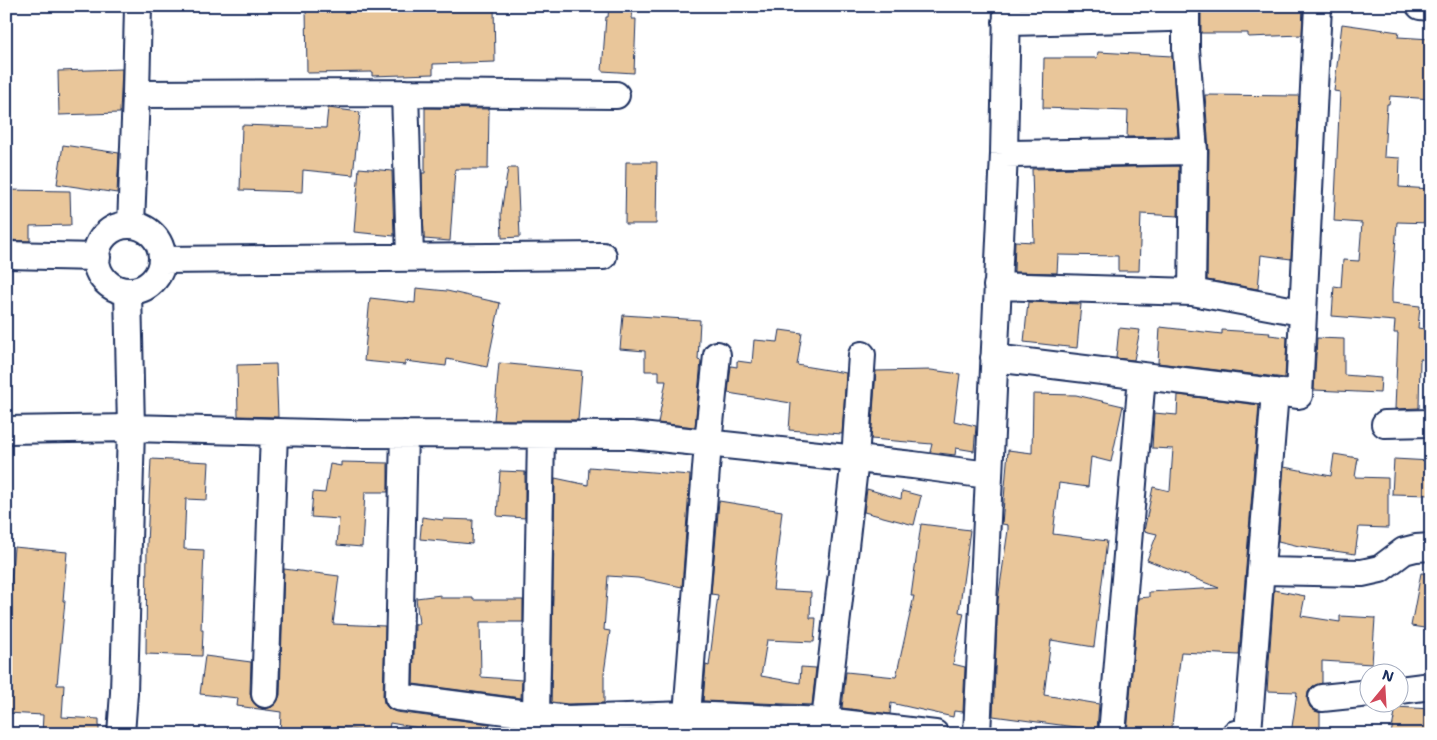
<svg xmlns="http://www.w3.org/2000/svg" width="1437" height="740" font-family="'Shantell Sans',sans-serif">
	<style>
		.building { fill: #e9c69a; stroke: #1b2f5e }
		.lines { fill: none; stroke-linecap: round; stroke-linejoin: round }
		.minor-casing { stroke: #1b2f5e; stroke-width: 30 }
		.minor { stroke: #fff; stroke-width: 26 }
	</style>
	<rect width="100%" height="100%" fill="#fff"/>
	<filter id="ink" filterUnits="userSpaceOnUse"><feTurbulence type="fractalNoise" baseFrequency=".02" numOctaves="2"/><feDisplacementMap in="SourceGraphic" scale="10" xChannelSelector="R" yChannelSelector="G"/><feConvolveMatrix kernelMatrix="1 2 1 2 8 2 1 2 1" color-interpolation-filters="sRGB"/></filter>
	<g filter="url(#ink)">
		<path class="building" d="M369 6H494L495 62 433 64V74L372 76V72L307 73 306 7Z
			M609 6H633L632 19H636L634 73 602 71 606 17H608Z
			M1201 6H1303L1302 35 1248 37V33H1201Z
			M1342 24 1399 32 1398 37 1431 39V99L1390 96 1389 104H1387L1384 157 1400 158 1399 187 1431 189V223L1397 222 1392 291V303L1420 306 1418 328 1431 330V360L1420 359 1419 408 1395 409 1398 333H1394L1395 321 1332 316 1334 286 1341 287 1343 260 1359 261 1362 223 1334 221 1340 92 1334 91Z
			M1098 52 1172 56 1178 136 1127 137 1128 111 1043 108 1044 58H1097Z
			M122 69 120 113 59 115 58 71Z
			M1205 95 1299 96 1291 259 1261 255 1258 289 1207 280 1209 151Z
			M328 108 360 112 353 175 303 170 302 192 240 190 242 125 326 128Z
			M425 108 489 109 488 169H455L450 241 424 239 422 173H425Z
			M63 145 119 153 117 193 57 184Z
			M626 162H657L656 224H625Z
			M1179 166 1178 216 1141 214 1139 271H1118V256L1058 255 1057 273 1014 272 1015 241 1034 242 1032 169Z
			M359 168 392 171 394 236 354 232Z
			M508 168H517L520 237 502 238 501 213Z
			M6 190 70 191 71 225 30 226V241L6 240Z
			M416 288 447 291 500 303 487 367 447 359 446 366 405 361V365L364 361 370 298 415 303Z
			M1028 302 1081 304 1077 348 1024 342Z
			M623 315 700 320 698 360 701 361 695 427 658 423 666 381H659V371H645V351L620 349Z
			M1160 327 1222 334V330L1270 333 1269 335 1287 337 1285 378 1158 363Z
			M1119 328 1140 330 1134 360 1116 358Z
			M780 330 802 333 797 365 846 373 842 434 789 430 791 403 728 393 731 366 737 367V361L752 363 754 340 778 342Z
			M1317 338 1344 339V375L1381 378 1380 393 1314 390Z
			M499 363 582 371 578 420H494Z
			M276 364 278 417 238 416 237 365Z
			M931 370 960 374 954 421 976 426 974 451 956 448 955 455 930 452 932 444 871 439 876 371Z
			M1033 394 1076 395 1123 406 1111 462 1091 457 1088 487 1059 483 1053 534 1107 541 1094 647 1051 640 1044 695 1099 704 1097 730 993 716 998 600 1008 530V525L1002 524 1008 450 1032 453Z
			M1178 395 1259 405 1239 655 1181 652 1171 733 1143 730 1142 734H1127L1138 598 1149 597V592L1219 588 1147 560 1157 534 1144 531 1153 487 1170 491 1173 449 1152 448 1154 413 1177 415Z
			M1334 454 1358 458 1355 477 1388 478V528L1359 527 1355 554 1299 546 1278 541 1284 467 1331 476Z
			M151 459 209 462 207 500 186 499 184 549 204 550 201 630H203L202 656 146 654 147 544Z
			M1394 459 1431 461V495L1392 494Z
			M341 462 388 463V492H365L362 547 337 545 339 519 311 517 313 492 325 493 330 464 341 466Z
			M589 467 690 475 682 587 638 578 608 576 604 630 610 631 604 673V703L568 704 551 702 555 478 588 485Z
			M500 471 525 472V518L497 516Z
			M867 489 901 499 902 491 921 496 914 525 864 512Z
			M719 501 782 511 773 590 811 592 810 618H816L814 642 767 640 761 676 800 683 801 667 816 668 812 705 703 701 706 665 709 666 718 595 711 594Z
			M422 517 443 520V519L473 520 472 544 420 539Z
			M921 524 970 530 959 612 964 613 953 664 965 667 963 712 954 711 953 717 891 703 890 714 842 708 846 672 896 677 914 596H911Z
			M14 547 67 552 63 601H65L57 685H64L62 717 99 719V734H42L43 715 7 713 9 668H6V640Z
			M284 569 339 576 333 624 385 626 383 697 384 703 389 709 396 712 490 724 489 734H453L390 723 388 734 335 727V734H280L281 712 237 706 238 698 200 694 205 656 251 662 250 693 252 701 258 707 265 709 272 707 277 702 280 695Z
			M1421 573 1431 574V629L1411 626Z
			M1274 590 1305 596 1301 616 1340 622V616L1375 618 1372 664 1322 661V683L1313 686 1308 692 1307 699 1310 707 1315 711 1320 712V734H1291L1297 692 1267 691Z
			M441 595V598H473V600H523V622H480L481 677 522 680 521 698 413 684 415 624H419L416 598Z
			M1396 707 1431 709V734H1391Z"/>
		<g class="lines">
			<g class="minor-casing">
				<path id="minor" d="M1186 6V49L1194 151 1192 292 1301 312
					M1420 6 1431 7
					M1006 22 1170 18 1179 6
					M405 93 410 257
					M136 94 405 93 616 95
					M1004 154 1194 151
					M131 225 136 94 138 6
					M96 258a33 33 0 1 1 66 0a33 33 0 1 1-66 0Z
					M6 255 97 257
					M162 260 603 256
					M997 286 1192 292
					M717 355 708 443 687 715 825 721 824 734
					M862 355 855 459 825 721 935 734
					M994 358 1299 395 1318 6
					M1385 424 1431 423
					M6 430 131 428 128 291
					M404 434 398 697 567 719 687 715
					M1261 571 1362 573 1380 569 1404 551 1416 548 1431 547
					M1400 690 1431 686
					M265 694 274 432
					M1322 698 1370 693
					M536 715 541 435
					M121 734 124 693 131 428 354 434 631 435 913 465 988 475
					M977 734 1004 154 1007 6
					M1112 734 1142 376
					M1235 734 1248 732 1275 392"/>
			</g>
			<use href="#minor" class="minor"/>
		</g>
	</g>
	<rect width="1437" height="740" fill="none" stroke="#fff" stroke-width="25"/>
	<rect x="12" y="12" width="1412" height="715" fill="none" stroke="#1b2f5e" stroke-width="2" filter="url(#ink)"/>
	<g transform="translate(1384 688) rotate(18)"><circle r="24" fill="#ffffff" stroke="#a4acbf"/>
	<path d="M0-4L9 19L0 12L-9 19Z" fill="#d1495b"/>
	<text y="-8" font-size="14" font-weight="bold" text-anchor="middle" fill="#1b2f5e">N</text>
	</g>
</svg>
